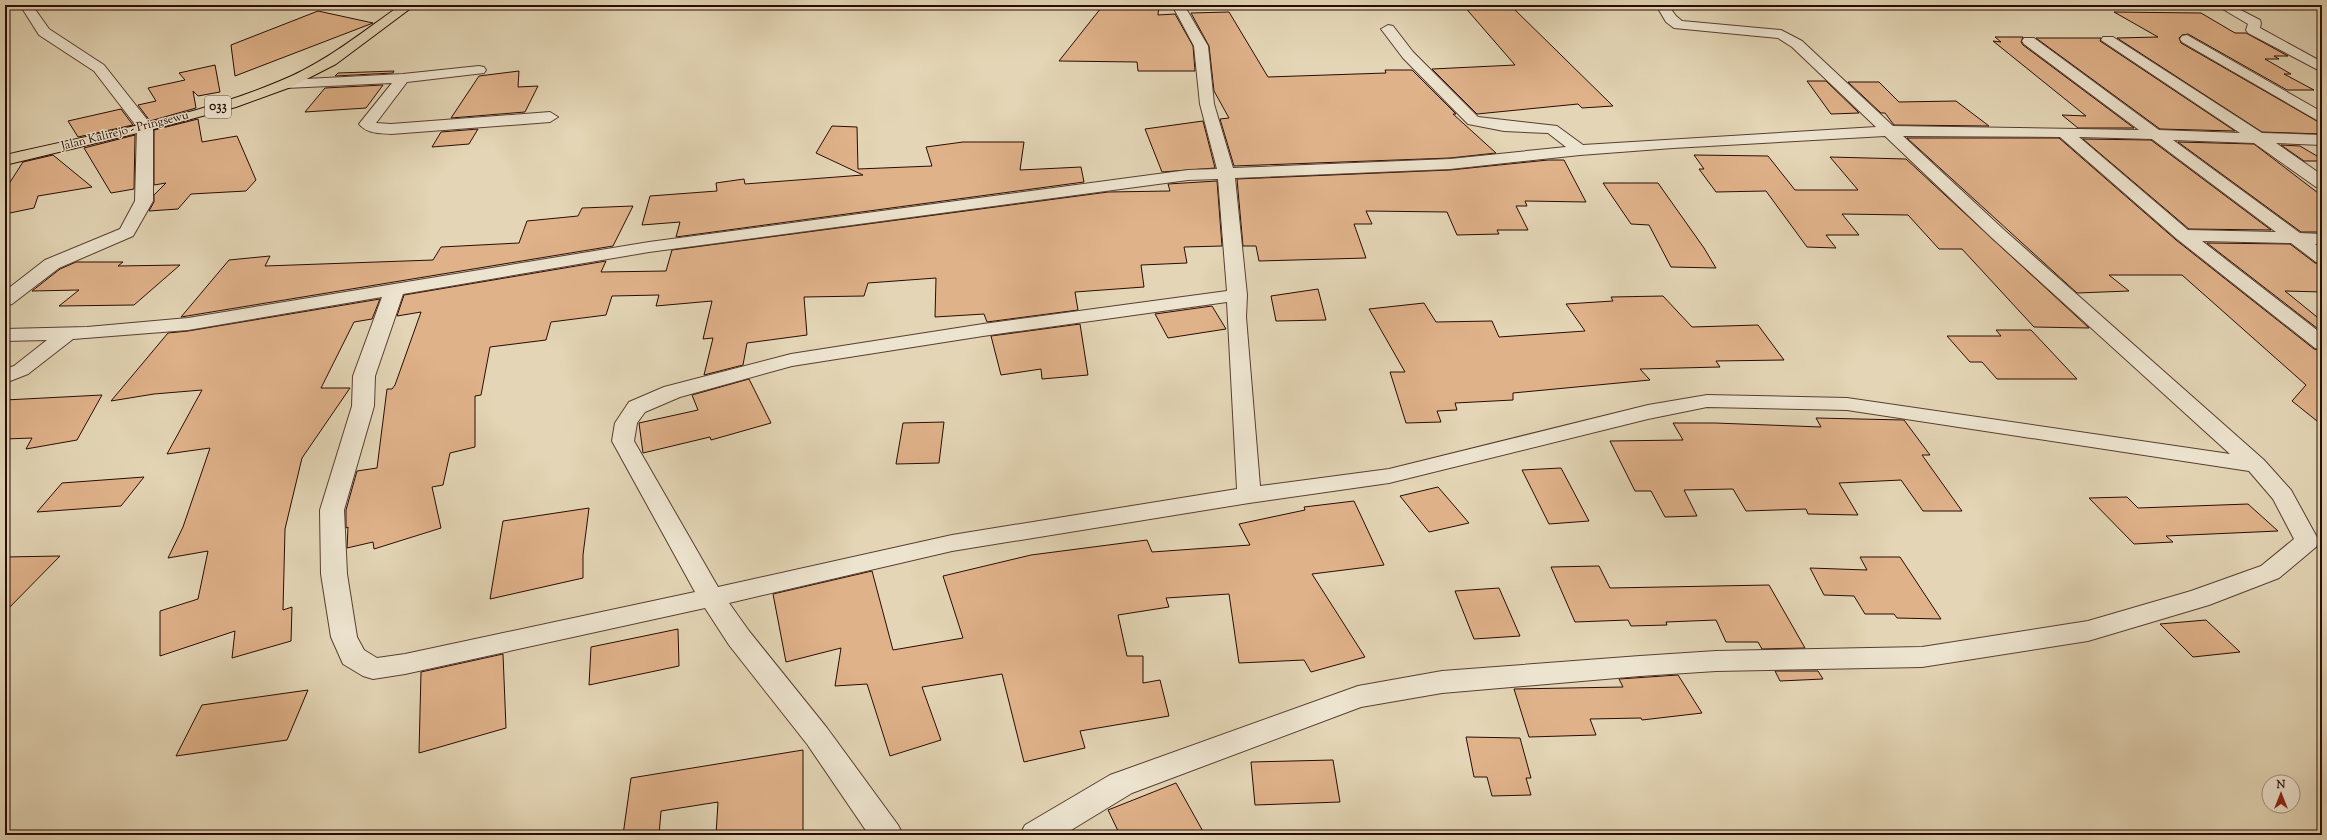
<svg xmlns="http://www.w3.org/2000/svg" width="2327" height="840" font-family="'Sorts Mill Goudy',serif">
	<style>
		.building { fill: #e0b28a; stroke: #290c03 }
		.lines { fill: none; stroke-linecap: round; stroke-linejoin: round }
		.minor-casing { stroke: #583e30; stroke-width: 2 }
		.primary-casing { stroke: #290c03; stroke-width: 2 }
		.minor { fill: #ede4cf; fill-rule: evenodd }
		.primary { fill: #e3d5b5; fill-rule: evenodd }
		.labels { text-anchor: middle; dominant-baseline: central; stroke-width: 3; stroke-linejoin: round; paint-order: stroke }
		.far-street-label { font-size: 12px; fill: #290c03; stroke: #ede4cf }
		.shield { fill: #ede4cf; stroke: #644d40; stroke-width: 1 }
		.shield-label { font-size: 13px; font-weight: bold; fill: #290c03 }
	</style>
	<rect width="100%" height="100%" fill="#e3d5b5"/>
	<filter id="stains"><feTurbulence type="fractalNoise" baseFrequency=".005" numOctaves="4"/><feColorMatrix values="0 0 0 0 .2 0 0 0 0 .09 0 0 0 0 .02 0 0 0 .5 -.17"/></filter>
	<radialGradient id="worn" r=".72"><stop offset=".6" stop-color="#630" stop-opacity="0"/><stop offset="1" stop-color="#630" stop-opacity=".3"/></radialGradient>
	<path class="building" d="M1129 5H1159L1158 15 1175 14 1193 46 1195 71H1138L1137 62 1059 61 1101 8 1129 7Z
		M1463 5H1510L1613 106 1582 108 1578 104 1477 114 1432 69 1515 65Z
		M318 11 373 23 235 76 231 45Z
		M1229 12 1268 77 1386 73 1385 70H1412L1456 114H1453L1496 153 1450 158 1234 166 1220 119 1229 118 1214 91 1209 46 1191 13Z
		M2114 12 2201 13 2235 33H2246L2288 56H2274L2279 59H2265L2291 74H2284L2314 90H2287L2188 34 2182 35 2179 38 2181 43 2322 124V134L2262 132 2117 38 2158 37Z
		M1995 37H2023L2021 42 2023 45 2134 128H2078L2062 115 2086 116 1993 41 2001 42Z
		M2036 38H2101L2100 41 2235 131 2160 129Z
		M215 65 220 92 198 96 193 91 196 108 150 121 138 105 156 101 148 88 185 80 179 73Z
		M394 71 393 73 335 76 338 73Z
		M519 71 518 87 538 86 525 112 451 118 479 76Z
		M1807 81H1826L1859 113 1831 114Z
		M1848 82H1879L1899 102 1956 101 1989 126 1894 125 1885 113H1881Z
		M383 85 366 108 305 112 325 88Z
		M121 109 133 125 78 137 68 121Z
		M198 119 202 142 237 136 256 180 246 191 191 194 178 209 149 211 154 202V195L166 183 154 185V130Z
		M1203 121 1215 168 1162 172 1145 129Z
		M832 126 857 127 858 169 932 166 926 147 963 142H1024L1020 170 1081 167 1084 182 676 237 680 222 642 225 650 196 717 191 716 183 744 179 745 184 863 175 816 153Z
		M478 129 469 144 432 147 441 132Z
		M135 135 134 189 111 193 84 148Z
		M1907 138H2059L2176 240 2314 349 2322 351V425L2292 401 2306 385 2182 275H2109L2129 291 2077 293Z
		M2083 139 2151 140 2271 230 2189 229Z
		M2178 142 2254 144 2322 196V232H2301Z
		M2281 145 2300 146 2322 159V161H2304Z
		M53 155 92 187 38 196 34 208 5 214V190L23 162Z
		M1694 155 1768 156 1795 190H1858L1830 157 1906 159 2089 328 2034 327 1962 249H1939L1908 215 1842 214 1859 235H1826L1836 248 1807 247 1766 191 1716 192 1699 169H1704Z
		M1548 160H1564L1586 202 1525 201 1527 206H1516L1528 230H1497L1499 234 1457 235 1447 212 1366 211 1372 224H1354L1366 258 1259 261 1256 246H1243L1237 179 1450 170Z
		M1217 181 1222 246 1184 247 1187 263 1141 265 1144 287 1075 292 1078 310 987 322 984 314 935 317 936 278 868 283 864 296 804 297 807 335 747 343 743 365 704 375 713 338 703 339 712 301 656 306 659 295 612 296 606 315 551 322 546 340 490 347 481 395 475 396V447L450 453 443 485 432 487 441 528 374 549 373 542 347 548 348 527 346 528V510L357 471 377 468 387 389H392L395 385 421 312 397 316 404 295 606 261 601 272 666 271 672 250 1108 192 1170 191 1168 184Z
		M1603 183H1658L1704 248 1716 268 1671 267 1649 225 1631 224Z
		M633 206 613 246 181 317 229 260 270 256 265 266 433 260 441 247 519 243 527 221 578 216 582 208Z
		M2207 243 2290 244 2315 263 2322 264V292L2285 291 2322 321V332Z
		M76 262H123L118 266 180 265 134 305 59 306 79 290 32 291 60 269Z
		M1318 289 1326 320 1276 321 1271 296Z
		M1663 296 1692 327 1758 325 1784 360 1716 361 1720 367 1640 369 1650 380 1513 393V400L1455 403 1457 410 1437 411 1441 422 1406 423 1390 372H1405L1369 309 1424 303 1436 322 1492 321 1499 337 1585 331 1566 304 1613 301 1611 297Z
		M380 299 372 319 354 322 321 388H350L302 458 285 529 283 610 292 607 291 641 232 658 235 631 160 656V611L198 599 208 551 168 558 183 527 210 448 167 454 202 390 154 394 111 401 168 333 188 331Z
		M1212 306 1226 329 1168 338 1155 314Z
		M1080 324 1088 375 1042 379 1041 369 1001 375 991 336Z
		M1996 330H2031L2077 379H1997L1982 362H1970L1947 336H2001Z
		M749 379 771 423 711 440 710 437 643 453 639 423 698 410 692 395Z
		M102 395 77 440 26 449 32 438 5 439V400Z
		M1816 418 1904 420 1930 455H1922L1962 511H1923L1901 480 1839 483 1858 515 1808 514 1806 509 1746 511 1733 489 1684 490 1697 516 1665 517 1651 491H1635L1610 441 1683 440 1673 423H1715L1821 427Z
		M944 422 939 463 896 464 903 423Z
		M1561 468 1589 521 1549 524 1522 470Z
		M144 477 121 506 37 512 62 483Z
		M1438 487 1469 523 1429 532 1400 496Z
		M2127 497 2138 508 2248 504 2278 531 2166 536 2173 542 2134 544 2089 498Z
		M1354 501 1384 565 1312 574 1365 657 1311 672 1304 660 1239 663 1229 594 1166 598 1169 607 1118 615 1127 656H1143V683L1160 680 1169 716 1080 731 1085 748 1024 762 1002 674 922 687 941 740 890 756 867 684 835 686 841 648 786 662 773 594 872 571 893 650 963 638 943 576 1031 555 1147 540 1152 552 1250 545 1239 524 1305 510 1304 507Z
		M589 508 583 555V578L490 599 503 521Z
		M60 556 5 612V557Z
		M1860 557H1900L1941 619 1897 618 1894 614H1865L1854 596 1824 595 1810 568 1867 570Z
		M1599 566 1610 588 1769 585 1805 648 1762 649 1758 642H1726L1716 620 1666 622 1667 625 1631 626 1628 620 1575 622 1551 567Z
		M1499 588 1520 636 1474 639 1455 591Z
		M2206 620 2240 652 2193 657 2160 624Z
		M678 629 679 666 589 685 591 647Z
		M503 654 506 728 419 753 421 672Z
		M1775 671H1818L1823 679 1780 681Z
		M1678 675 1702 713 1642 720 1641 718 1590 719 1596 735 1529 737 1514 689 1623 687 1619 679Z
		M308 690 287 740 176 756 202 705Z
		M1466 737 1520 738 1531 778H1526L1531 795 1492 796 1487 777H1474Z
		M803 750V835H716L718 802 661 811 659 835H623L631 778Z
		M1333 760 1340 802 1255 805 1251 762Z
		M1176 783 1205 835H1120L1108 810Z"/>
	<g class="lines">
		<g class="minor-casing">
			<path id="minor" d="M20 5H32L49 29 104 65 153 127V201L133 236 59 268 12 304 5 306V291L45 260 120 229 135 201 137 127 94 71 39 35Z
				M1172 5H1184L1208 46 1214 104 1233 168 1450 159 1566 147 1548 133 1504 131 1468 124 1403 58 1381 29 1388 25 1393 26 1413 52 1478 117 1557 126 1583 145 1876 127 1792 47 1778 38 1674 28 1666 22 1656 5H1668L1676 16 1682 21 1781 30 1802 41 1893 126 2139 130 2024 44 2022 41 2024 38H2034L2159 130 2240 133 2101 40 2103 37H2113L2262 133 2322 135V145L2276 143 2322 175V188L2316 187 2254 143 2173 140 2300 233 2322 234V244H2315L2322 249V263L2316 262 2291 243 2202 241 2322 334V350L2315 348 2177 239 2060 137 1903 136 2003 229 2264 460 2291 490 2319 541 2316 547 2279 578 2209 605 2088 641 1922 667 1716 671 1640 676 1442 693 1361 707 1132 793 1063 835H1020L1025 825 1110 775 1358 686 1442 671 1640 656 1716 651 1922 647 2088 621 2191 591 2261 566 2294 539 2273 499 2249 471 1847 410 1707 407 1648 419 1389 483 1249 503 952 551 729 603 749 631 827 728 898 825 903 835H869L807 744 729 645 705 608 405 674 373 679 363 676 343 664 331 637 321 574 320 510 352 406 353 376 382 297 188 330 73 339 28 374 5 383V369L14 366 47 340 5 341V329L87 327 188 318 649 242 1188 170 1217 169 1200 104 1194 46ZM1885 136 1991 237 2230 454 1847 398 1707 395 1648 405 1389 469 1260 486 1246 317 1247 295 1235 178 1450 169 1580 155 1673 148ZM2079 137 2152 139 2276 232 2188 230ZM1218 179 1227 291 983 324 791 354 664 387 629 402 615 423 612 441 695 592 405 654 377 658 364 650 357 637 347 574 344 510 374 406 375 376 403 294 649 252 1188 180ZM1227 302 1237 489 952 535 718 587 634 441 637 423 645 412 680 397 792 366 983 336Z
				M2216 5H2231L2260 20 2261 23 2260 28 2322 62V72L2248 33 2246 30 2248 24Z
				M2187 35 2322 112V123L2182 42 2180 39 2182 36Z
				M479 66 484 67 486 70 484 73 407 82 376 123 391 124 550 112 558 117 550 122 391 134C380 133 367 134 359 124L392 83 286 88 279 84 286 80 403 74Z"/>
		</g>
		<g class="primary-casing">
			<path id="primary" d="M401 5H415L336 64 291 87 236 107 150 130 5 165V155C95 134 195 117 280 81 325 63 362 32 401 5Z"/>
		</g>
		<use href="#minor" class="minor"/>
		<use href="#primary" class="primary"/>
	</g>
	<g class="labels">
		<g class="far-street-label">
			<text transform="translate(125 131) rotate(-14)">Jalan Kalirejo - Pringsewu</text>
		</g>
		<rect class="shield" x="205" y="96" width="26" height="22" rx="3"/>
		<g class="shield-label">
			<text x="218" y="107">033</text>
		</g>
	</g>
	<rect width="2327" height="840" fill="none" stroke="#e3d5b5" stroke-width="20"/>
	<rect x="6" y="6" width="2315" height="828" fill="none" stroke="#290c03" stroke-width="2"/>
	<rect x="10" y="10" width="2307" height="820" fill="none" stroke="#290c03"/>
	<g transform="translate(2281 794)"><circle r="19" fill="#ede4cf" stroke="#9f8e7d"/>
	<path d="M0-3L7 15L0 10L-7 15Z" fill="#8f2418"/>
	<text y="-6" font-size="11" font-weight="bold" text-anchor="middle" fill="#290c03">N</text>
	</g>
	<rect width="100%" height="100%" filter="url(#stains)"/>
	<rect width="100%" height="100%" fill="url(#worn)"/>
</svg>
